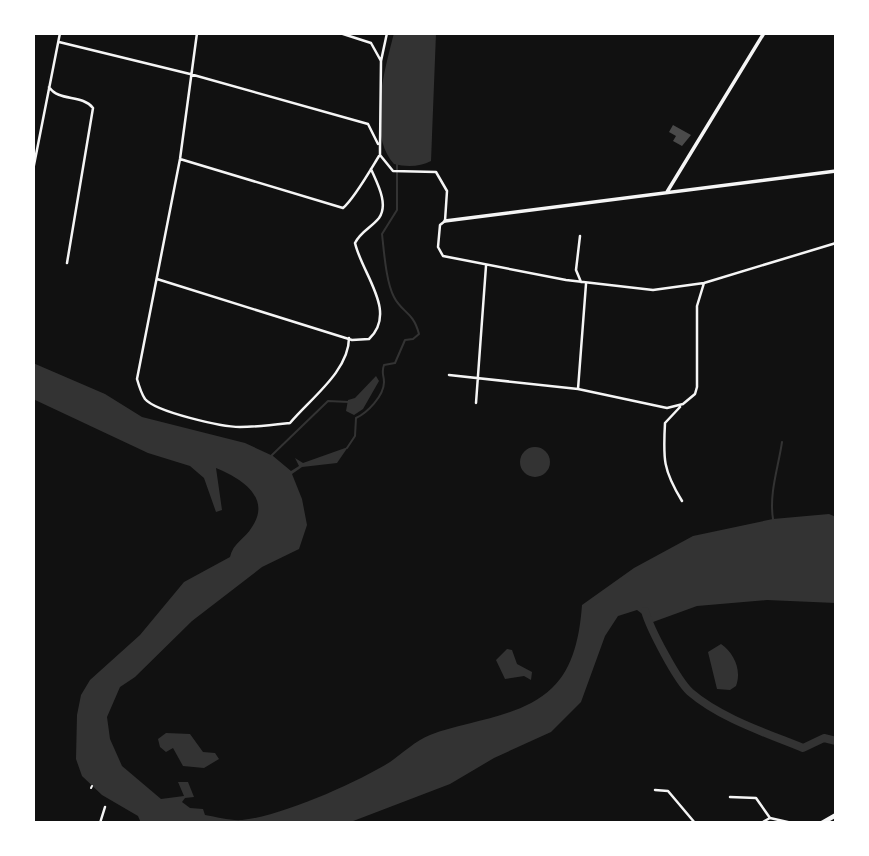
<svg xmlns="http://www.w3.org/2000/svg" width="869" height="856" font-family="Montserrat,sans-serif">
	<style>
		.water { fill: #333 }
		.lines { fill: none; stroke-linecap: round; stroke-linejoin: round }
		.stream { stroke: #333; stroke-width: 2 }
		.river { stroke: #333; stroke-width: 8 }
		.building { fill: #4a4a4a }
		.path { stroke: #f5f5f5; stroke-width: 2 }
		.minor { stroke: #f5f5f5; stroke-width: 2.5 }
		.tertiary { stroke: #f5f5f5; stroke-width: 3.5 }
		.primary { stroke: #f5f5f5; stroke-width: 4.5 }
	</style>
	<rect width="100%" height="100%" fill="#111"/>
	<path class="water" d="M394 33H436L431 161C420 167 406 167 394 164 366 133 385 69 394 33Z
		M33 363 105 394 142 417 245 443 273 456 291 471 299 466 295 458 303 463 348 447 337 463 302 467 292 474 302 499 307 525 299 549 262 567 192 621 135 677 120 687 107 717 110 739 122 766 161 799 184 796 178 782H188L194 797 185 798 182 802 190 808 203 809 205 815C217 817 231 821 242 820 282 816 356 783 390 762 403 753 415 741 430 735 469 720 521 718 552 688 574 668 580 633 582 605L634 568 693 536 773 519 829 514 836 517V603L767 600 697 606 653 622 637 610 618 616 605 636 581 702 551 732 494 758 450 784 348 823H141L138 816 102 795 82 776 76 759 77 715 81 695 90 680 140 635 184 582 230 557C233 543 245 539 252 527 272 498 241 478 216 468L222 510 216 512 204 478 190 466 148 453 33 399Z
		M376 376 379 381 363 409 354 415 346 411 348 400 355 398Z
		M520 462a15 15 0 1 1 30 0a15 15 0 1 1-30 0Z
		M721 644C734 653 742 670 736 686L730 690 717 689 708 652Z
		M507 649 512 650 517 664 532 672 531 680 524 676 505 679 496 660Z
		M166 733 190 734 203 752 215 753 219 759 204 768 183 766 173 748 166 752 160 747 158 739Z"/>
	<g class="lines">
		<path class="stream" d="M347 448 355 436 356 418C367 413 384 396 384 382 384 375 381 373 384 365L395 363 405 340 413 339 419 334C413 311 402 313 394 297 386 282 384 251 382 234L397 210V164
			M271 456 328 401 349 402
			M773 519C769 493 778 469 782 442"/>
		<path class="river" d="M645 611C650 629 677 680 690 692 720 718 766 733 803 748L824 738 836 741"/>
	</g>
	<path class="building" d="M673 125 691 135 682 146 673 141 676 136 669 132Z"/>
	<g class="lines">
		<path class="path" d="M91 788 92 786"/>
		<path class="minor" d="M197 33 180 159 137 379C139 386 141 393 145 399 156 412 222 427 240 427 257 427 273 425 290 423 310 399 349 371 349 338
			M340 33 371 43 381 61
			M387 33 381 61 380 147V155L393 171 436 172 447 191 445 221 440 225 438 247 443 256 566 280 653 290 704 283 836 243
			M59 42 190 74 368 124 378 144
			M49 87C59 102 82 94 93 108L67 263
			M180 159 343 208C354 199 371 169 379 156
			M33 170 60 33
			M580 236 576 270 581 282
			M157 279 352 340 369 339C398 312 362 274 355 243 361 231 371 228 379 218 389 204 377 183 371 169
			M449 375 578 389 667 408 683 404 695 394 697 387V306L704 283
			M578 389 586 284
			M476 403 486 266
			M680 407 665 423C663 459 663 470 682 501
			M655 790 668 791 695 823
			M730 797 756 798 770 818
			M100 823 105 807
			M761 823 770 818 792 823"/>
		<path class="tertiary" d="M667 192 764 33
			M445 221 836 171"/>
		<path class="primary" d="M822 823 836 815"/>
	</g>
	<rect width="869" height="856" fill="none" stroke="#ffffff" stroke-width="70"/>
</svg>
